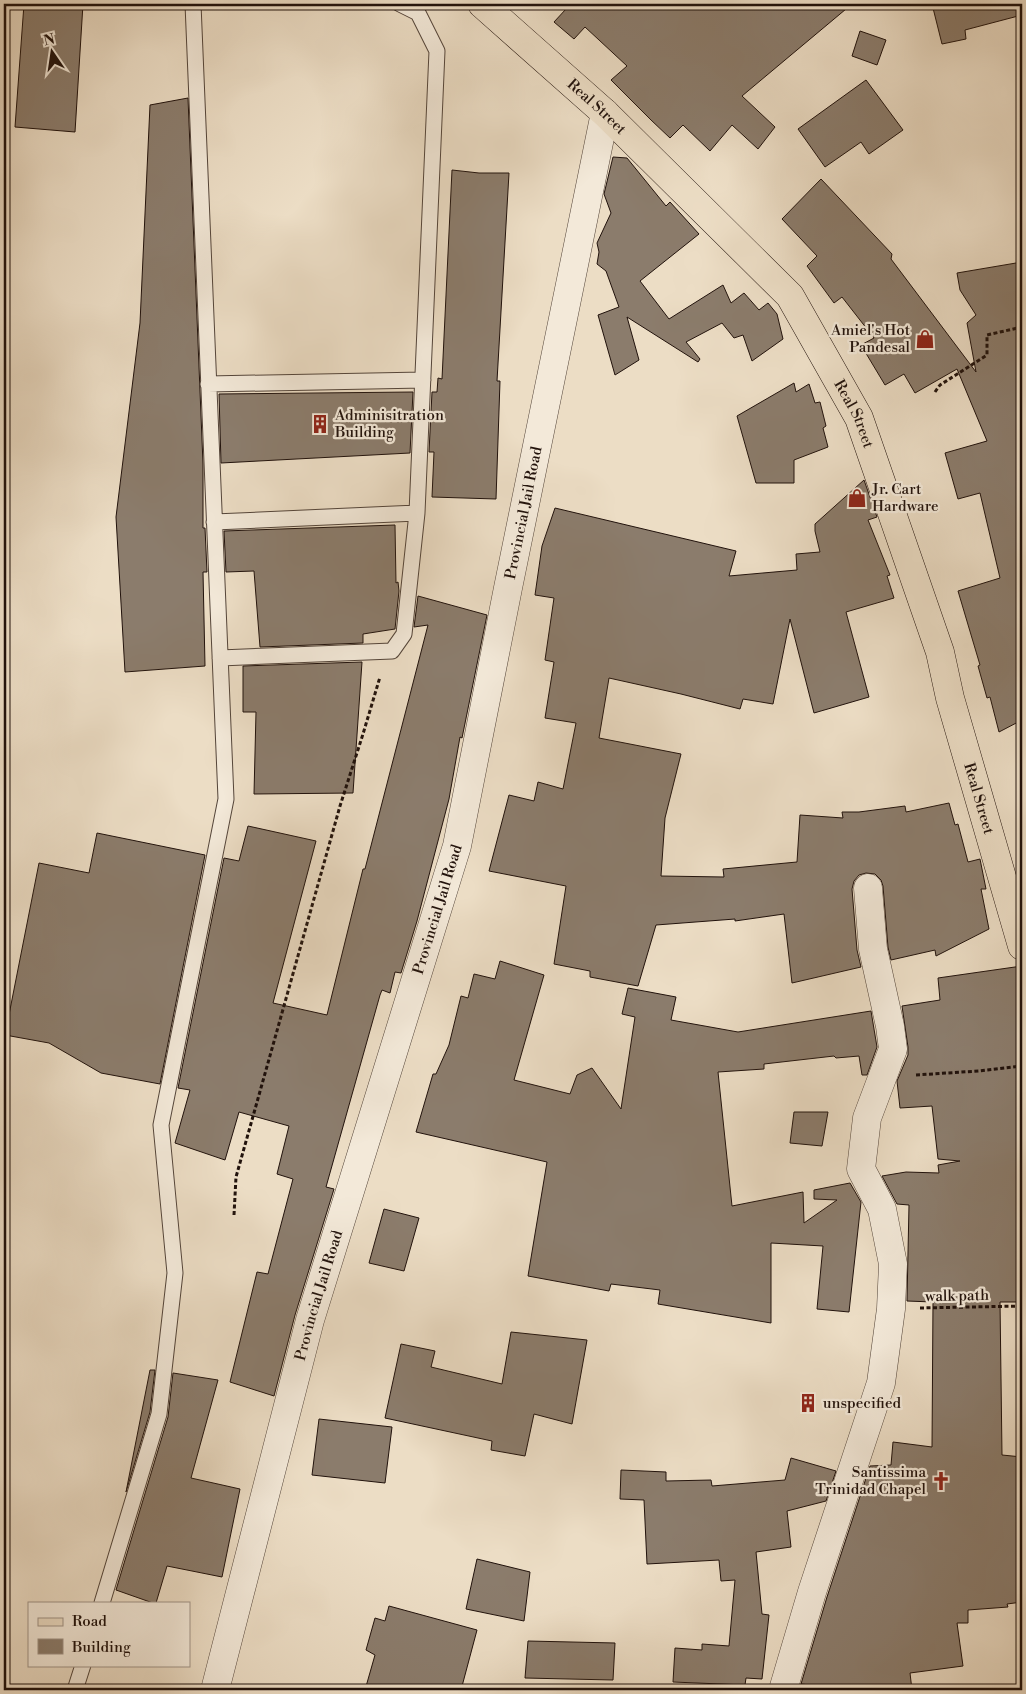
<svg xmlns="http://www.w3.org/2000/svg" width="1026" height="1694" font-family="'Libre Bodoni',serif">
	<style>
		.building { fill: #8b7c6c; stroke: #21120c }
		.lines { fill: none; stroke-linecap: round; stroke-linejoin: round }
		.lane-casing { stroke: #54453a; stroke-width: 17 }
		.street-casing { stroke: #54453a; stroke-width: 29 }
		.primary-casing { stroke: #21120c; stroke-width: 29 }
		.path { stroke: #21120c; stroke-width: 3; stroke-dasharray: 4 2.5; stroke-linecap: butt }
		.lane { stroke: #f3e9d9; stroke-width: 15 }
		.street { stroke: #f3e9d9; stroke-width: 28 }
		.primary { stroke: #ecddc5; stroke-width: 28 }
		.labels { text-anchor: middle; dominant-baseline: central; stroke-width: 4.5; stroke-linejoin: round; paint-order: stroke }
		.street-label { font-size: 15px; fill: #21120c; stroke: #f3e9d9 }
		.poi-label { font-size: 15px; fill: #21120c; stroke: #f3e9d9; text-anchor: start }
	</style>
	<rect width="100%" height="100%" fill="#ecddc5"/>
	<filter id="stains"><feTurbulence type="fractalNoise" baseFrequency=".004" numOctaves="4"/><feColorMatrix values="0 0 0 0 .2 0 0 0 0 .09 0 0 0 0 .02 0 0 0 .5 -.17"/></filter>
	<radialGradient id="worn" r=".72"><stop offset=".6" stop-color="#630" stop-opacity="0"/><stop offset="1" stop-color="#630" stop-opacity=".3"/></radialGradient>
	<path class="building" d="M24 4H83L75 132 15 127Z
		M560 4H852L742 96 775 127 758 149 732 125 710 151 683 125 670 138 651 120 611 80 627 66 585 27 574 39 554 22 566 9Z
		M932 4H1022V15L965 30 966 39 942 44Z
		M860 31 886 40 877 65 852 56Z
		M866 80 903 130 869 154 861 142 825 167 798 129Z
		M188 98 203 464V528H205L207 572H203L205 666 125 672 116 517 140 323 150 105Z
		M613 157 627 158 666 206 670 202 699 234 640 281 669 319 723 285 731 303 744 293 759 310 768 303 777 314 783 339 752 361 743 335 734 338 722 323 686 342 700 359 698 362 627 317 639 360 615 375 598 315 619 307 606 271 597 264 599 252 597 243 611 213 604 194Z
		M452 170 479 173H509L497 381H500L496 499 432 497 434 452H429L432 392H437L438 378 442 379Z
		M821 179 892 254 891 259 976 372 967 323 976 315 960 290 957 273 1022 262V720L999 732 990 697 987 698 978 666 980 665 958 591 1000 578 980 493 958 499 945 453 987 441 957 369 915 393 904 374 885 385 861 345 874 338 842 297 834 303 807 266 817 256 782 219Z
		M794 383 796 392 809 384 815 403 820 402 826 426 823 428 828 447 794 460V483H756L737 416Z
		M413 392 410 453 221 463 219 394Z
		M864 480 877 517 868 520 890 575 887 576 894 598 846 612 869 697 814 713 790 619 773 704 743 699 740 709 681 694 609 678 599 738 681 754 665 818 661 876 724 877 723 869 797 862 800 815 843 818 842 812H859L905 806 906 812 949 803 955 825 958 824 968 862 980 859 986 889H981L989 929 936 956 935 950 891 960 888 947 883 886 881 880 875 874 866 873 859 875 854 881 852 889 857 950 861 967 792 983 784 914 735 921V919L656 925 638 986 590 977V971L554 964 566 886 489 871 509 795 534 801 538 782 563 789 576 723 545 718 554 662 545 660 554 598 535 595 542 546 555 508 736 551 729 576 797 570 796 554 820 552 815 531V524Z
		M395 525 396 583 398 582 399 591 395 629 363 634V643L260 647 254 571 226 572 224 531Z
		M418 596 487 615 462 738 460 737 449 799 417 921 401 973 395 972 390 993 382 990 380 995 326 1187 334 1189 295 1315 274 1396 230 1382 257 1272 268 1274 293 1179 277 1174 289 1126 239 1112 225 1160 175 1143 190 1090 178 1088 224 858 239 861 248 826 316 841 273 1003 327 1015 363 869H365L428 625 414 627Z
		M362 662 353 793 254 794 256 712H243V666Z
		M97 833 205 855 160 1084 101 1073 49 1043 5 1035 39 863 89 873Z
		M500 961 544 975 514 1080 570 1094 577 1075 592 1068 621 1109 635 1017 622 1014 628 988 676 997 671 1020 738 1032 871 1011 877 1047 867 1075H862L859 1056 836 1058 834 1056 764 1064V1069L718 1072 732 1206 803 1192 804 1223 837 1200 814 1199V1190L850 1183 861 1202 849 1312 817 1309 823 1246 771 1243V1323L658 1304 660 1290 611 1284 609 1291 528 1276 547 1162 416 1132 433 1074H436L449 1045 461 996 468 998 474 974 495 979Z
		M1022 966V1156H1017L1021 1213H1022V1302H1000L1002 1455 1022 1457V1602L1007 1604 1008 1607 968 1610V1623H957L963 1666 910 1673 912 1690H857L801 1684 827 1597 870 1466 891 1465 893 1442 932 1447 933 1302 907 1301 909 1205 897 1204 882 1176 906 1172 939 1173 938 1165 960 1161 938 1159 932 1106 900 1108 897 1081 908 1055V1047L902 1006 940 1000 938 978Z
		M794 1112H828L822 1146 790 1143Z
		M384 1209 419 1218 404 1271 369 1263Z
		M511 1332 587 1340 572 1424 534 1414 525 1456 491 1450 492 1441 385 1418 401 1344 435 1351 431 1367 502 1384Z
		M150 1370H155L150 1412 126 1492Z
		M173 1373 218 1380 191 1478 240 1489 222 1577 167 1566 156 1603H153L116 1590 168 1417Z
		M319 1419 392 1427 385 1483 312 1475Z
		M791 1458 836 1471 826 1501 787 1511 791 1547 756 1552 762 1614 769 1615 762 1679 746 1678 745 1685 673 1682 675 1648 702 1650V1644L729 1646 735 1580 721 1581 719 1560 647 1564 644 1500 620 1499 621 1470 666 1472V1481L711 1480 712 1486 785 1480Z
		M477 1559 530 1572 524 1621 466 1609Z
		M389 1606 477 1630 461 1690H365L375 1655 366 1650 375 1618 385 1621Z
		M528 1641 615 1643 613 1680 525 1678Z"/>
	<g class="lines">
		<g class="lane-casing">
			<path id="lane" d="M208 384 423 380
				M214 522 417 513
				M220 658 392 651 404 634 417 513 437 51 418 13 400 4
				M102 1603 159 1414 175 1273 161 1125 226 799 193 4
				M75 1690 83 1665"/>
		</g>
		<g class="street-casing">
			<g id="street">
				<path id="s1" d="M215 1690 310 1320 457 846 508 588 605 113"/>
				<path d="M783 1690 812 1592 881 1383 891 1309 893 1264 882 1209 861 1169 867 1118 893 1049 890 1026 873 949 868 888"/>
			</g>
		</g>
		<g class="primary-casing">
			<g id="primary">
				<path id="s2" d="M482 4 605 113 790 296 859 418 940 652 950 698 1022 946"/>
			</g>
		</g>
		<path class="path" d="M935 392 940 385 987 355V335L1022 327
			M916 1075 979 1071 1022 1066
			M234 1215 236 1177 340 806 363 734 380 677
			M920 1308 1022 1306"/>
		<use href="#lane" class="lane"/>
		<use href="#street" class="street"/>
		<use href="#primary" class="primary"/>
	</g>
	<defs>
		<g id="shop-bare" transform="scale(1.5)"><path d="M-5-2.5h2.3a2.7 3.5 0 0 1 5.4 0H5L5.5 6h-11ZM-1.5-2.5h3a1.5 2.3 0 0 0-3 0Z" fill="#8f2418" stroke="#f3e9d9" stroke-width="2.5" paint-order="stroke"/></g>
		<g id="building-bare" transform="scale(1.5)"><path d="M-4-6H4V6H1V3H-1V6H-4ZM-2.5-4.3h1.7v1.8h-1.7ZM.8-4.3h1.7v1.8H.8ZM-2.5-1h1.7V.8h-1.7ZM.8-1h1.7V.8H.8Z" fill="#8f2418" stroke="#f3e9d9" stroke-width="2.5" paint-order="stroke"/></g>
		<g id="church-bare" transform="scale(1.5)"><path d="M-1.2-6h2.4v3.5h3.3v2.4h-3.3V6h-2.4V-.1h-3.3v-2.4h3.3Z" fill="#8f2418" stroke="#f3e9d9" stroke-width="2.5" paint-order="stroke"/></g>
	</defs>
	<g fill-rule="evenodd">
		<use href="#shop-bare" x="925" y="339"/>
		<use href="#building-bare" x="320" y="424"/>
		<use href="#shop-bare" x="857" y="498"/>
		<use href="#building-bare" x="808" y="1403"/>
		<use href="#church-bare" x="941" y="1481"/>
	</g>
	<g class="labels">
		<g class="street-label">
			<text stroke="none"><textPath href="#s2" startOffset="154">Real Street</textPath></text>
			<text stroke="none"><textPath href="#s2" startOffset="559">Real Street</textPath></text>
			<text stroke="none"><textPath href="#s1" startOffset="1218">Provincial Jail Road</textPath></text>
			<text stroke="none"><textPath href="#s2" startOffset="964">Real Street</textPath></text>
			<text stroke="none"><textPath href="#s1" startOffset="812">Provincial Jail Road</textPath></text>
			<text stroke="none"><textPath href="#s1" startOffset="408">Provincial Jail Road</textPath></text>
			<text transform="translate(957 1296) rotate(-1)">walk path</text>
		</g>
		<g class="poi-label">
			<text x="910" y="330" text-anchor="end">Amiel's Hot<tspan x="910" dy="17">Pandesal</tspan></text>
			<text x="335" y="415">Adminisitration<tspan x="335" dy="17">Building</tspan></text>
			<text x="872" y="489">Jr. Cart<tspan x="872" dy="17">Hardware</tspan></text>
			<text x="823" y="1403">unspecified</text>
			<text x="926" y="1472" text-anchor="end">Santissima<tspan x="926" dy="17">Trinidad Chapel</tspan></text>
		</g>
	</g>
	<rect width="1026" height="1694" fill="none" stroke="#ecddc5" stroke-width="20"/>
	<rect x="5" y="5" width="1016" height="1684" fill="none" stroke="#21120c" stroke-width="2.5"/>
	<rect x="10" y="10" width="1006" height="1674" fill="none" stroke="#21120c"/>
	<rect x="28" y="1602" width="162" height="65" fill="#f3e9d9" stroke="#9f9387"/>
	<rect x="38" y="1618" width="25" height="8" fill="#ecddc5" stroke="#9f9387"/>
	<text x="72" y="1626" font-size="15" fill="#21120c">Road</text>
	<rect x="38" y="1639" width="25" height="15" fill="#8b7c6c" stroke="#9f9387"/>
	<text x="72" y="1652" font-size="15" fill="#21120c">Building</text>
	<g transform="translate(52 52) rotate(347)" stroke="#f3e9d9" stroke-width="4" paint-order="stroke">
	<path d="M0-4L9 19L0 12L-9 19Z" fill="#21120c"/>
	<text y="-8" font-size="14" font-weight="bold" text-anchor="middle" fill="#21120c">N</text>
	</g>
	<rect width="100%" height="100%" filter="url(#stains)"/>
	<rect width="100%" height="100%" fill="url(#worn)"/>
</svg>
